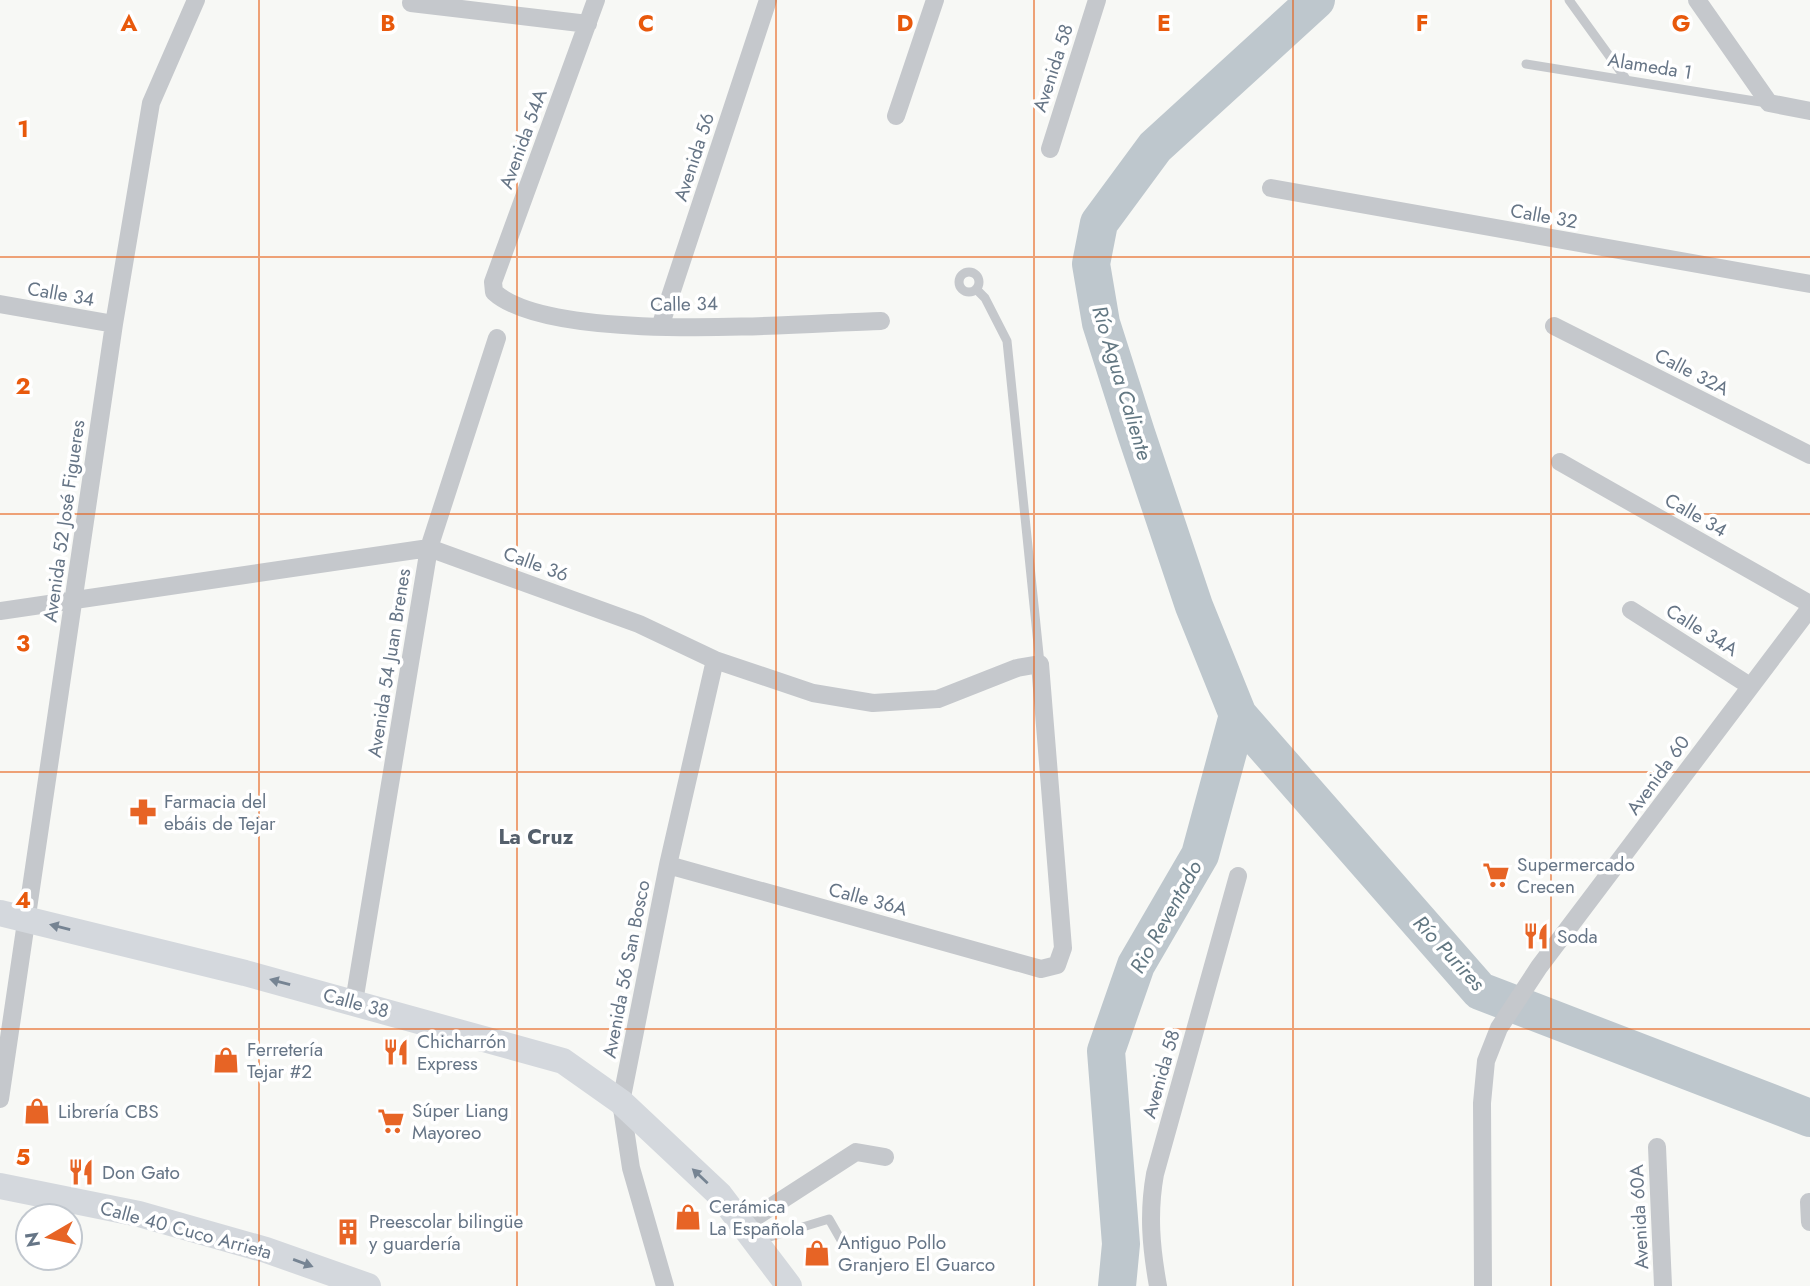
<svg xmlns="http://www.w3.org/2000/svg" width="1810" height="1286" font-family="Jost,sans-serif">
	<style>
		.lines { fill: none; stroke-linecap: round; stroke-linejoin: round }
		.river { stroke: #bec7cd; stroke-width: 38 }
		.lane { stroke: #c5c8cc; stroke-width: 9 }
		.street { stroke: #c5c8cc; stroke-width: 18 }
		.secondary { stroke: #d4d8dd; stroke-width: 26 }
		.oneway { fill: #768493 }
		.grid { fill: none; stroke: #e8590c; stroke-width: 2; stroke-opacity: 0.55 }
		.labels { text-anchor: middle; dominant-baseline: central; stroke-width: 7; stroke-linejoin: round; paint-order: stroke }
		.street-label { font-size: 19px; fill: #667586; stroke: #fff }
		.poi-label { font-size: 19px; fill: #667586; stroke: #fff; text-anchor: start }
		.water-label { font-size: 21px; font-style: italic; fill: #627782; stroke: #fff }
		.neighbourhood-label { font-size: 21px; font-weight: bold; fill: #545f6b; stroke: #fff }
		.grid-label { font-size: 23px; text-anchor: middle; font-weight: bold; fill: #e8590c; stroke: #fff; stroke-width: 7; stroke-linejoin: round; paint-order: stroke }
	</style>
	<rect width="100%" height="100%" fill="#f7f8f5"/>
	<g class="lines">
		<path class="river" d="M1316 0 1155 147 1099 223 1091 264 1101 323 1136 433 1194 606 1238 715 1480 991 1810 1118
			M1117 1286 1121 1244 1106 1051 1136 965 1200 855 1238 715"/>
		<path class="lane" d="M1569 0 1626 79
			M1526 64 1767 103
			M959 282a10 10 0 1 1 20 0a10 10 0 1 1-20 0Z
			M976 289 985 298 1007 341 1040 664
			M760 1240 829 1219 841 1240"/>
		<path class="street" d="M596 0 493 282 494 292C552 345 799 323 881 321
			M1697 0 1769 103 1810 111
			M411 3 588 24
			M896 116 935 0
			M1050 149 1097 0
			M1271 188 1810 284
			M0 304 114 324
			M1554 326 1810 455
			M660 327 768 0
			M1560 462 1810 604
			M1631 610 1750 686
			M0 611 429 548 639 624 715 660 813 693 873 703 938 699 1017 668 1040 664 1063 948 1057 965 1041 969 668 865
			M354 1002 429 548 497 338
			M0 1099 114 324 151 103 196 0
			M1657 1147 1663 1286
			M1809 1202 1810 1222
			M743 1225 856 1152 885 1157
			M665 1286 631 1168 621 1102 668 865 715 660
			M1158 1286C1151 1247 1148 1213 1155 1174L1238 876
			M1483 1286 1482 1103 1486 1061 1499 1028 1539 967 1810 608"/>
		<path class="secondary" d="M0 913 245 973 563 1061 621 1102 720 1195 789 1286
			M0 1186 139 1214 266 1250 368 1286"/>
	</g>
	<defs><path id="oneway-solid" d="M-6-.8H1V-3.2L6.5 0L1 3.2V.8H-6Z" transform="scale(1.75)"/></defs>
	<g class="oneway">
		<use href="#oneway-solid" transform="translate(60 927) rotate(-166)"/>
		<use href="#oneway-solid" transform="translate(280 982) rotate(-165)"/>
		<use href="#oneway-solid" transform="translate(700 1176) rotate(-137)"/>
		<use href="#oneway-solid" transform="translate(303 1263) rotate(20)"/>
	</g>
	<path class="grid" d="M259 0V1286M517 0V1286M776 0V1286M1034 0V1286M1293 0V1286M1551 0V1286M0 257H1810M0 514H1810M0 772H1810M0 1029H1810"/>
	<defs>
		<g id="pharmacy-bare" transform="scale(2.1)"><path d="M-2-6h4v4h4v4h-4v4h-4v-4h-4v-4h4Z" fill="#e76425" stroke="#fff" stroke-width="2.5" paint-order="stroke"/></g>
		<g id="supermarket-bare" transform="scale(2.1)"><path d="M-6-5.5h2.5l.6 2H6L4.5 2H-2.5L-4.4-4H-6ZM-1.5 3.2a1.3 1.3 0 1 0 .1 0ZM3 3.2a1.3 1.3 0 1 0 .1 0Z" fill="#e76425" stroke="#fff" stroke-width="2.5" paint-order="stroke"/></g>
		<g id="restaurant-bare" transform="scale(2.1)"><path d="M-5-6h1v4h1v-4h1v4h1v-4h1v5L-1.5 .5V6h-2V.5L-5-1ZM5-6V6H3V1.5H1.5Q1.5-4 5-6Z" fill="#e76425" stroke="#fff" stroke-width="2.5" paint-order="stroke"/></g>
		<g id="shop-bare" transform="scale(2.1)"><path d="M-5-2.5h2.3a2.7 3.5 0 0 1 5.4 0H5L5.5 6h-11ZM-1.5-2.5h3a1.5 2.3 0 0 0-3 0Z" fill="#e76425" stroke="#fff" stroke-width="2.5" paint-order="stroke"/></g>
		<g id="building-bare" transform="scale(2.1)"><path d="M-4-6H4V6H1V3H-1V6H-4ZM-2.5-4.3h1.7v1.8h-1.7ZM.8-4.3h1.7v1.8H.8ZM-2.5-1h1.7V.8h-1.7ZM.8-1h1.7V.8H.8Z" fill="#e76425" stroke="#fff" stroke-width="2.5" paint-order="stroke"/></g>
	</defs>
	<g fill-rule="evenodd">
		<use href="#pharmacy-bare" x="143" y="812"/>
		<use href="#supermarket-bare" x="1496" y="875"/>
		<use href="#restaurant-bare" x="1536" y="936"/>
		<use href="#restaurant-bare" x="396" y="1052"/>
		<use href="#shop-bare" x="226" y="1060"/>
		<use href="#shop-bare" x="37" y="1111"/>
		<use href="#supermarket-bare" x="391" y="1121"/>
		<use href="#restaurant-bare" x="81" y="1172"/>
		<use href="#shop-bare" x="688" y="1217"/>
		<use href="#building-bare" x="348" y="1232"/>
		<use href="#shop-bare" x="817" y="1253"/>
	</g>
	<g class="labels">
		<g class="street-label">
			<text transform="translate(1650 66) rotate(9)">Alameda 1</text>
			<text transform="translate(1053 68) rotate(-72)">Avenida 58</text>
			<text transform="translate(523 139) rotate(-70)">Avenida 54A</text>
			<text transform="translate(694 157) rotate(-72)">Avenida 56</text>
			<text transform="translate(1544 216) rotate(10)">Calle 32</text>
			<text transform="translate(61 294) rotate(10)">Calle 34</text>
			<text transform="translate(684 304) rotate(-1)">Calle 34</text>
			<text transform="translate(1692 372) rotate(27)">Calle 32A</text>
			<text transform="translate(1696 515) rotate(30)">Calle 34</text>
			<text transform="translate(64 521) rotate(-82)">Avenida 52 José Figueres</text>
			<text transform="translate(536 564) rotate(20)">Calle 36</text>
			<text transform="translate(1702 630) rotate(32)">Calle 34A</text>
			<text transform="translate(389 663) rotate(-81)">Avenida 54 Juan Brenes</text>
			<text transform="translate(1658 775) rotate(-54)">Avenida 60</text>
			<text transform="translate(868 899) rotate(15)">Calle 36A</text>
			<text transform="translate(626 969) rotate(-79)">Avenida 56 San Bosco</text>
			<text transform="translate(356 1003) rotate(15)">Calle 38</text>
			<text transform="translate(1161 1074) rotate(-74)">Avenida 58</text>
			<text transform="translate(1639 1217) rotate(-93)">Avenida 60A</text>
			<text transform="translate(186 1230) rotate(15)">Calle 40 Cuco Arrieta</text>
		</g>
		<g class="poi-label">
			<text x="164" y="801">Farmacia del<tspan x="164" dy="22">ebáis de Tejar</tspan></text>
			<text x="1517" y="864">Supermercado<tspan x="1517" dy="22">Crecen</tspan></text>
			<text x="1557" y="936">Soda</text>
			<text x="417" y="1041">Chicharrón<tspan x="417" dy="22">Express</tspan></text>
			<text x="247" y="1049">Ferretería<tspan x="247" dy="22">Tejar #2</tspan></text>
			<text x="412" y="1110">Súper Liang<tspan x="412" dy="22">Mayoreo</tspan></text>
			<text x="58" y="1111">Librería CBS</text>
			<text x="102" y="1172">Don Gato</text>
			<text x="709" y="1206">Cerámica<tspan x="709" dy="22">La Española</tspan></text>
			<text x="369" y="1221">Preescolar bilingüe<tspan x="369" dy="22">y guardería</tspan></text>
			<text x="838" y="1242">Antiguo Pollo<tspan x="838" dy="22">Granjero El Guarco</tspan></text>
		</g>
		<g class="water-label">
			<text transform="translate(1122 383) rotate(73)">Río Agua Caliente</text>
			<text transform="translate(1166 917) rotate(-61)">Rio Reventado</text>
			<text transform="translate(1449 953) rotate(47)">Río Purires</text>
		</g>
		<g class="neighbourhood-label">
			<text x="536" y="837">La Cruz</text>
		</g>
	</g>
	<g class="grid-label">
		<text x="129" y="31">A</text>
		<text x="388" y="31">B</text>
		<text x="646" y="31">C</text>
		<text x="905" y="31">D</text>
		<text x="1164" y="31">E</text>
		<text x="1422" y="31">F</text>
		<text x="1681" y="31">G</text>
		<text x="23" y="137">1</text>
		<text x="23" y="394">2</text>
		<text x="23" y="651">3</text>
		<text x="23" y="908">4</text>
		<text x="23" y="1165">5</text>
	</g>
	<g transform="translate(49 1237) rotate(261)"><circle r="33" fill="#ffffff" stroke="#c2c8cf" stroke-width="2"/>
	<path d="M0-5L12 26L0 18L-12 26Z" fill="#e76425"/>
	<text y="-10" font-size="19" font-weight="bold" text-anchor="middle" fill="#667586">N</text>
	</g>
</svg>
